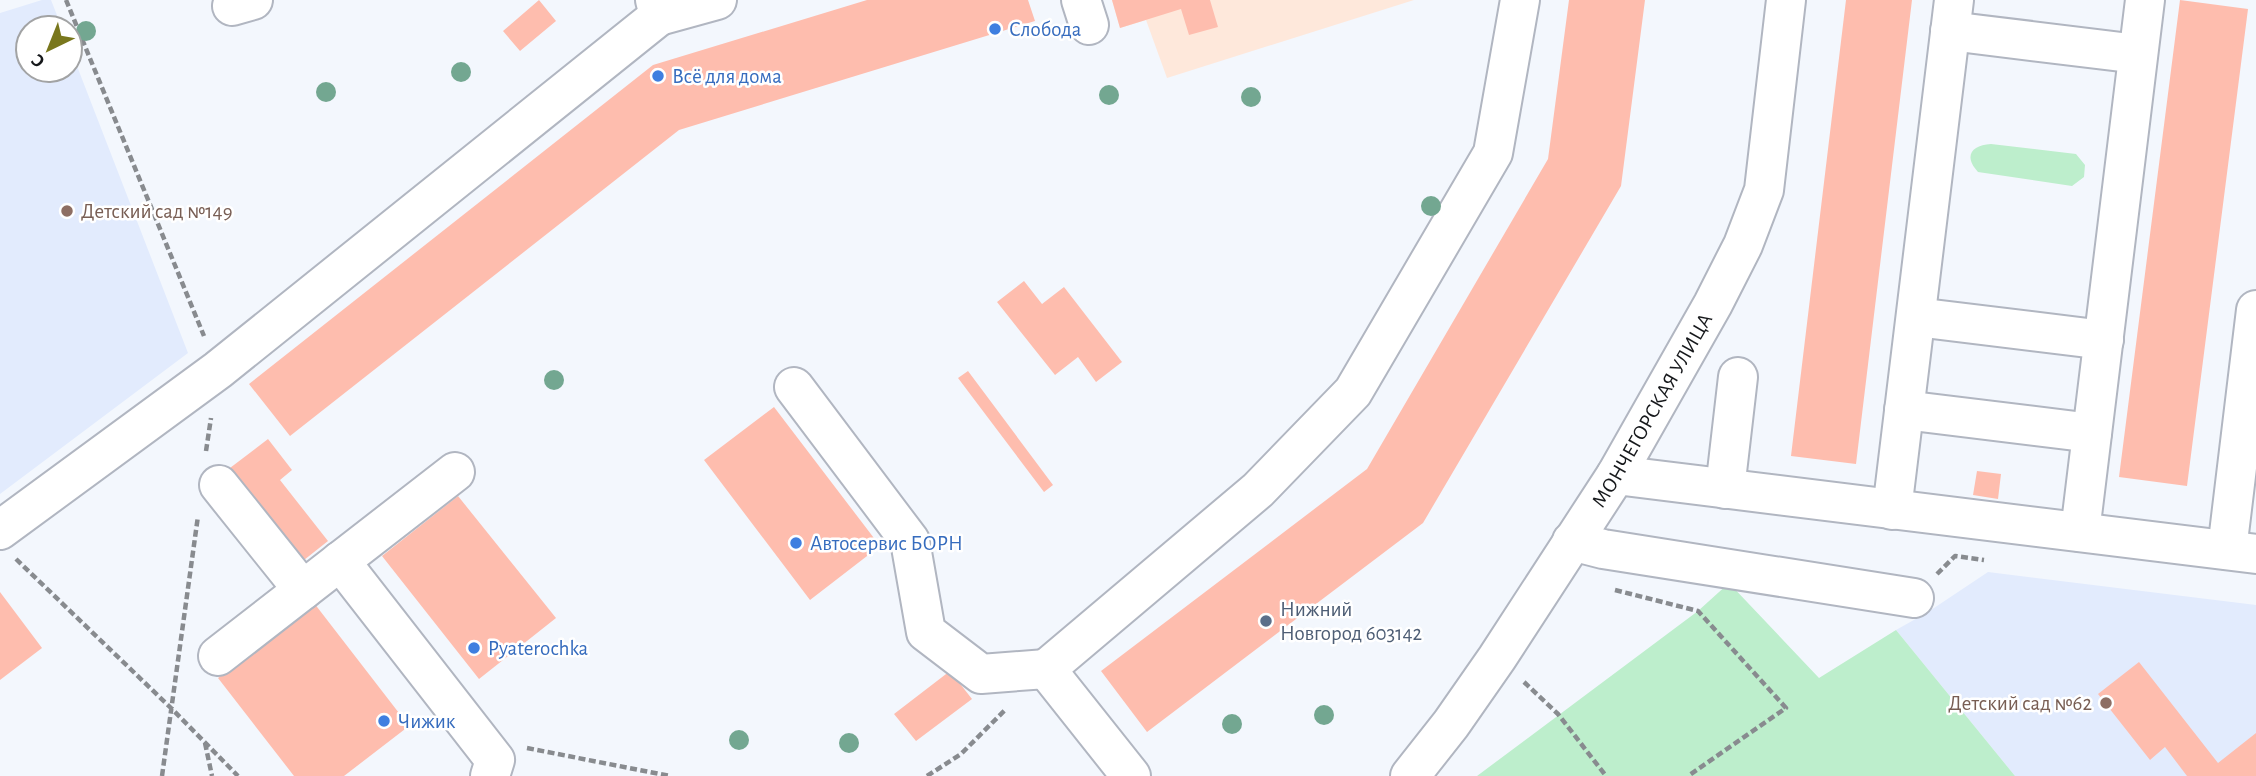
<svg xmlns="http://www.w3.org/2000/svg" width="2256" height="776" font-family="'Alegreya Sans',sans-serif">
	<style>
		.industrial { fill: #fee8db }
		.built { fill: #e2ebfd }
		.green { fill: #bdeecc }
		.building { fill: #febdae }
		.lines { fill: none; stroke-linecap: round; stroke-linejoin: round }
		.minor-casing { stroke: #b1b6c1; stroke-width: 42 }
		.path { stroke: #888b8f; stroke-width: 4.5; stroke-dasharray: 7 3.5; stroke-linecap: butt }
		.minor { stroke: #fff; stroke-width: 38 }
		.tree { fill: #73a791 }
		.shop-dot { fill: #3f7fe0; stroke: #fff; stroke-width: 2.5 }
		.education-dot { fill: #8d6e63; stroke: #fff; stroke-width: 2.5 }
		.service-dot { fill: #5c6f8a; stroke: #fff; stroke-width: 2.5 }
		.labels { text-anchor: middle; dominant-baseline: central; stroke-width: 5; stroke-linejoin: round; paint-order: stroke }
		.shop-label { font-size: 21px; fill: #366cbe; stroke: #fff; text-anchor: start }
		.education-label { font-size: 21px; fill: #785e54; stroke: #fff; text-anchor: start }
		.street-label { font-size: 21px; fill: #16181b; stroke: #fff }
		.service-label { font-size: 21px; fill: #4e5e75; stroke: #fff; text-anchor: start }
	</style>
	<rect width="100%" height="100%" fill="#f3f7fd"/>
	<path class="industrial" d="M1112 0H1414L1167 78 1146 20 1120 28Z"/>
	<path class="built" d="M42 0H51L62 28H28V70H70V48L188 353 0 494V13Z
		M1988 572 2256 605V776H2015L1896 630 1928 612Z"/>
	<path class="green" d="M1991 144 2076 154 2085 165 2084 177 2072 186 1978 172C1963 156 1972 145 1991 144Z
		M1729 583 1819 678 1896 630 2015 776H1477L1698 611Z"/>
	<path class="building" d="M539 0 556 21 520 51 503 31Z
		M867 0H1028L1035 21 679 130 290 436 249 384 653 65Z
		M1112 0H1210L1218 27 1189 35 1181 9 1120 28Z
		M1569 0H1645L1621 186 1423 523 1147 732 1101 671 1367 469 1548 159Z
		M1846 0H1912L1856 464 1791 456Z
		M2180 0 2248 9 2187 486 2119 477Z
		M1024 281 1042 304 1064 287 1122 362 1096 382 1078 357 1055 375 997 302Z
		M968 371 1053 485 1044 492 958 378Z
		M774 407 880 546 810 600 704 460Z
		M268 439 292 470 280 480 328 541 299 564 226 471Z
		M1977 471 2001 474 1998 499 1973 495Z
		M458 496 556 618 479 679 382 556Z
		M0 592 42 648 0 680Z
		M314 603 409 726 344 776H294L218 678Z
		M2139 662 2218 763 2256 733V776H2187L2165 747 2150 760 2098 694Z
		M950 671 972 699 916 741 894 714Z"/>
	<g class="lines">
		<g class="minor-casing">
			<g id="minor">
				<path d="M1081 0 1089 25"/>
				<path d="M232 6 253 0"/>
				<path d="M659 16 717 0"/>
				<path d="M1950 31 2138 54"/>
				<path d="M1916 317 2104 340"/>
				<path d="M794 387 910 541 926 632 981 674 1046 669"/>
				<path d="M1904 410 2092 433"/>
				<path d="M1616 475 2256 554"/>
				<path d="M219 485 303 590"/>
				<path d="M1725 489 1738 377"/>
				<path d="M1892 510 1954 0"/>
				<path d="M0 530 218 370 659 16 655 0"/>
				<path d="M2080 532 2145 0"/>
				<path d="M1572 541 1603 549 1914 598"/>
				<path d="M2227 550 2256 310"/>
				<path d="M340 561 495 760 490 776"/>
				<path d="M218 656 455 472"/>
				<path d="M1131 776 1046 669 1258 490 1353 392 1493 153 1520 0"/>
				<path id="s1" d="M1410 776 1451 724 1497 658 1616 475 1713 304 1743 245 1764 190 1786 0"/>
			</g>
		</g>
		<path class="path" d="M66 0 204 336
			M206 451 211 418
			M16 559 171 708 238 776
			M1937 574 1955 556 1984 560
			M1615 590 1698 611 1786 708 1688 776
			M1524 682 1558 714 1606 776
			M205 743 212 776
			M527 748 670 776
			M162 776 198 516
			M927 776 961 754 1006 709"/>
		<use href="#minor" class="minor"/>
	</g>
	<g class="tree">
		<circle cx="86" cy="31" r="10"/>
		<circle cx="461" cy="72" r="10"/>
		<circle cx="326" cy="92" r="10"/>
		<circle cx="1109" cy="95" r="10"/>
		<circle cx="1251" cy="97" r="10"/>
		<circle cx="1431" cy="206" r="10"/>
		<circle cx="554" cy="380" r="10"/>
		<circle cx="1324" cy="715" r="10"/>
		<circle cx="1232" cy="724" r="10"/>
		<circle cx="739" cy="740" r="10"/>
		<circle cx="849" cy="743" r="10"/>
	</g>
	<g class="shop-dot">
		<circle cx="995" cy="29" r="7"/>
		<circle cx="658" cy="76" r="7"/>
		<circle cx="796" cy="543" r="7"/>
		<circle cx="474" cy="648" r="7"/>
		<circle cx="384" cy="721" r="7"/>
	</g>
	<g class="education-dot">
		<circle cx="67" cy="211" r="7"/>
		<circle cx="2106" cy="703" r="7"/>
	</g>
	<circle class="service-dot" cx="1266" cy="621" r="7"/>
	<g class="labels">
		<g class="shop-label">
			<text x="1009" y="29">Слобода</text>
			<text x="672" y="76">Всё для дома</text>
			<text x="810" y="543">Автосервис БОРН</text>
			<text x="488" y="648">Pyaterochka</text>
			<text x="398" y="721">Чижик</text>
		</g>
		<g class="education-label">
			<text x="81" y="211">Детский сад №149</text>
			<text x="2092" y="703" text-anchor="end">Детский сад №62</text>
		</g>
		<g class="street-label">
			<text stroke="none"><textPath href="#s1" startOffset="439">МОНЧЕГОРСКАЯ УЛИЦА</textPath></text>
		</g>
		<g class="service-label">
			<text x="1280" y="609">Нижний<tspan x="1280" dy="24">Новгород 603142</tspan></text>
		</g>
	</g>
	<g transform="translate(49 49) rotate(223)"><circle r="33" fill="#ffffff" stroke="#a2a3a4" stroke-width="2"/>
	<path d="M0-5L12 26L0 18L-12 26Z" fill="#79771d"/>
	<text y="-10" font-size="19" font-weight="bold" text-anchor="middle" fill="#16181b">С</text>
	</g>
</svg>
